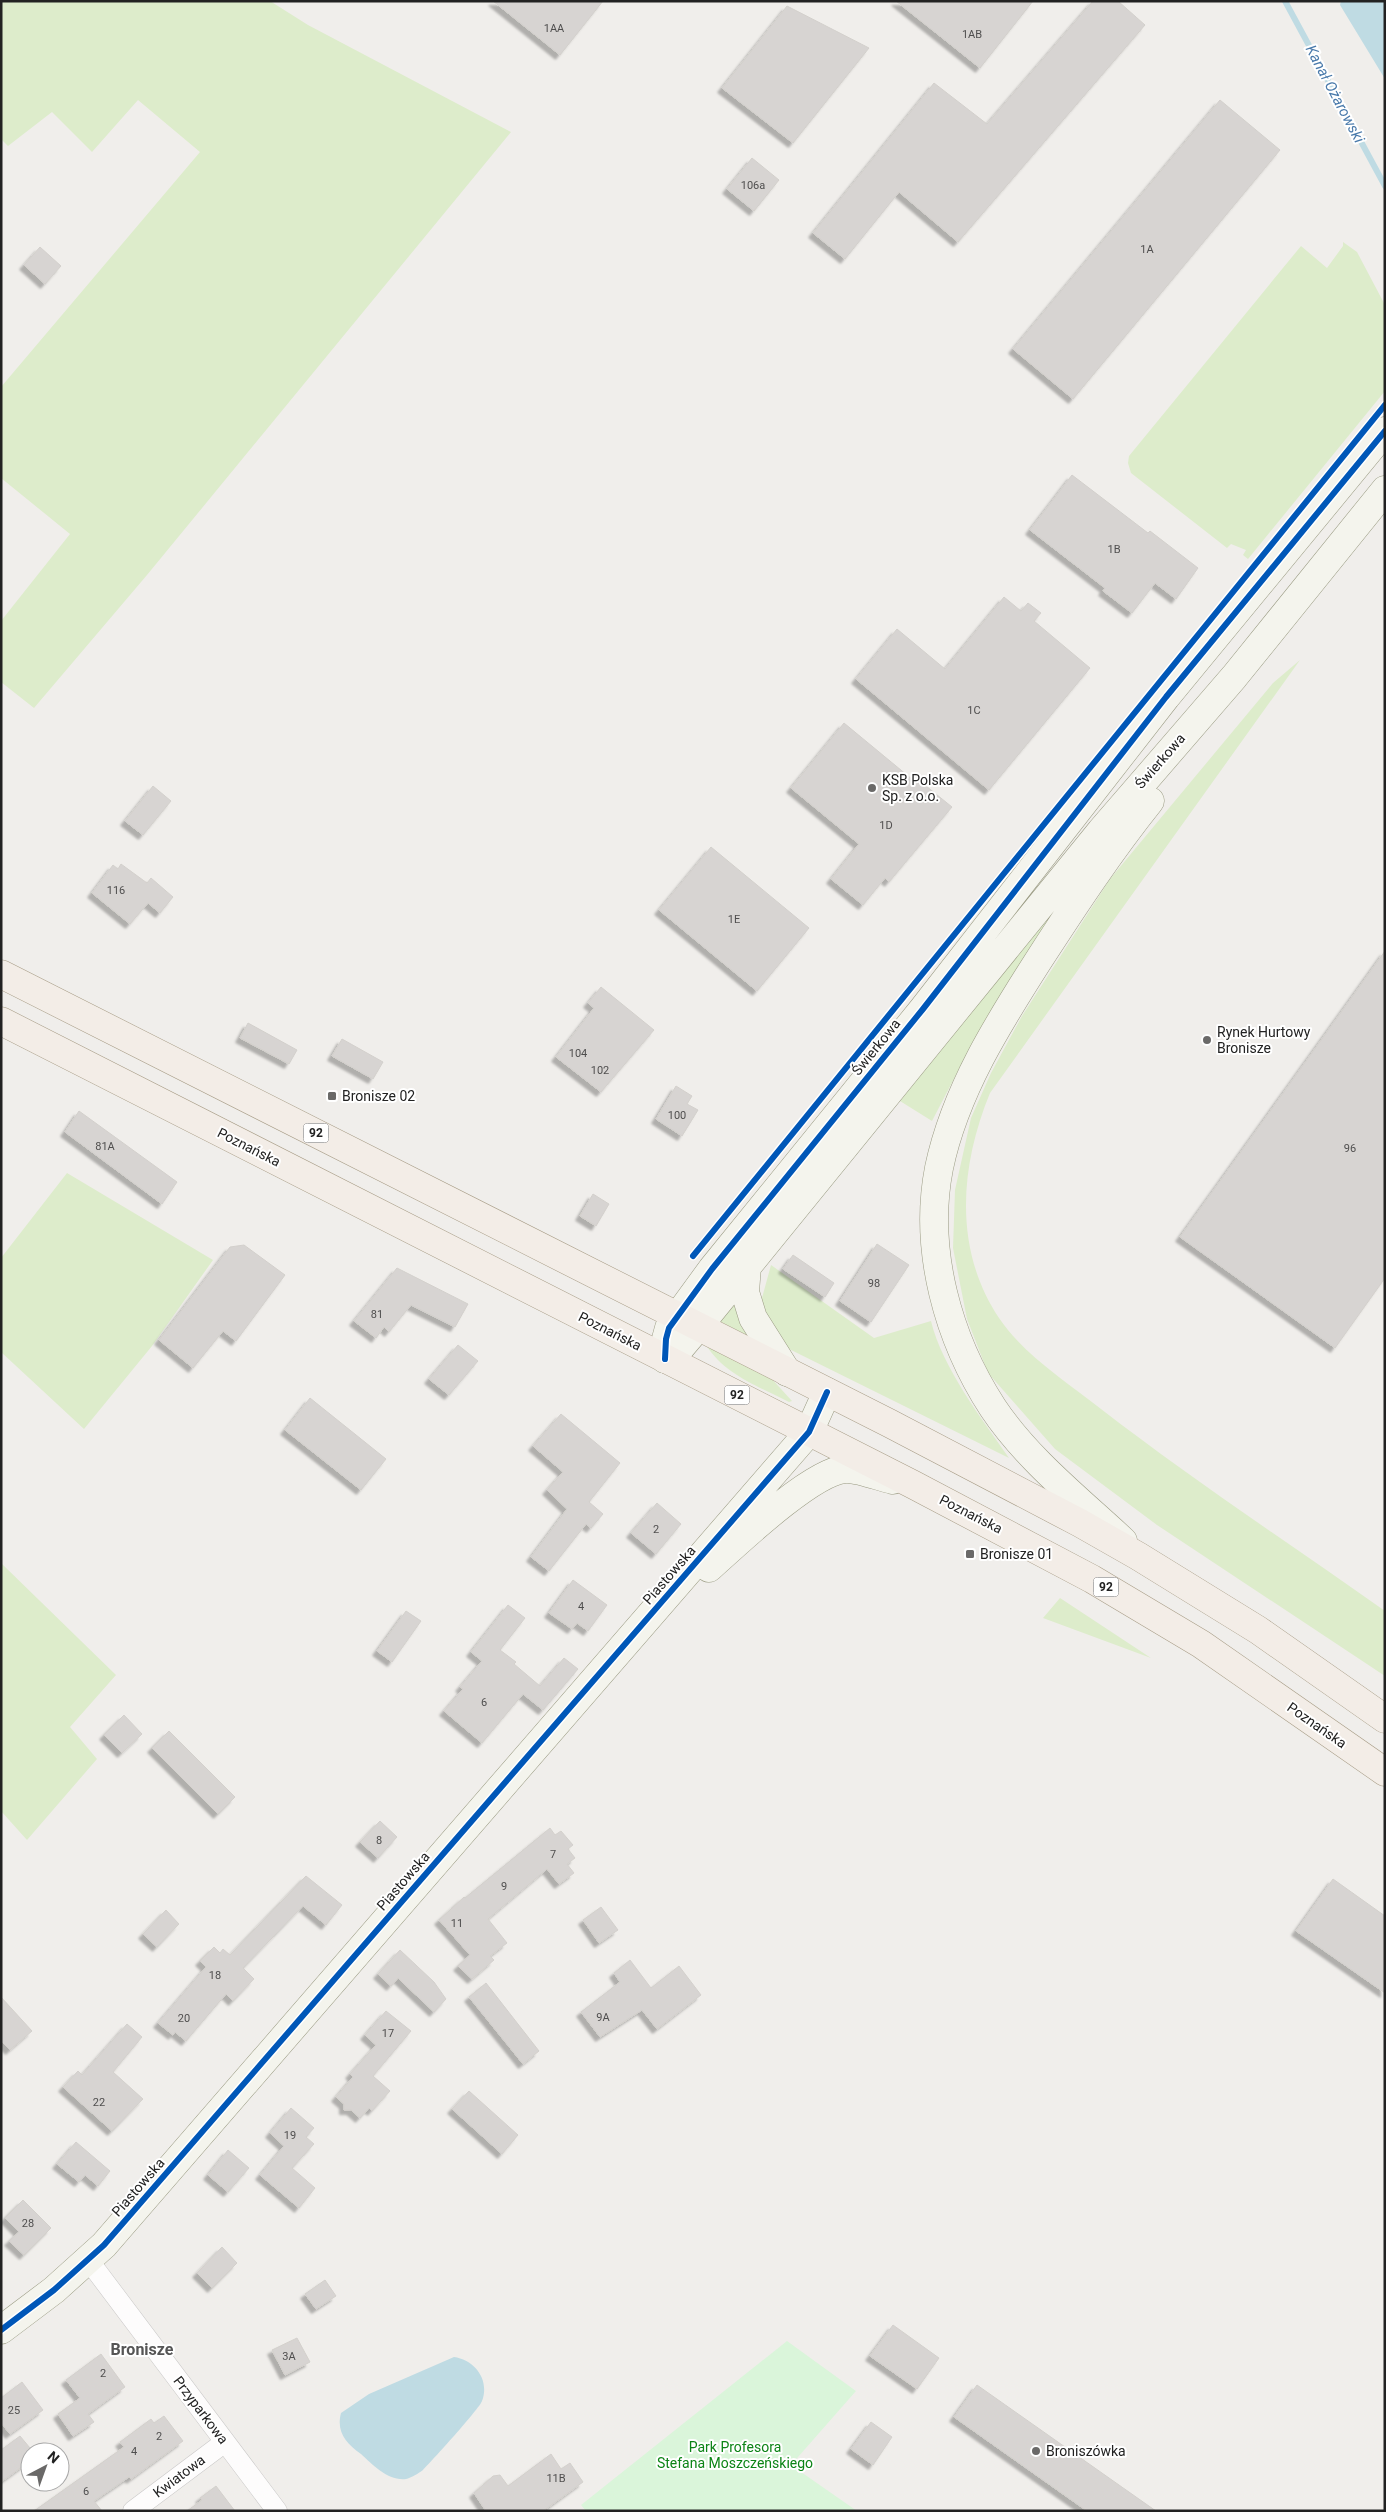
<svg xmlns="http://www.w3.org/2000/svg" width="1386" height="2512" font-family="Roboto,sans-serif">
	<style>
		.grass { fill: #ddeccb }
		.park { fill: #daf5da }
		.water { fill: #bfdbe3 }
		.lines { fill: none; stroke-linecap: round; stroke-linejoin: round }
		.stream { stroke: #bfdbe3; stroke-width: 6 }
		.building { fill: #d7d4d2; stroke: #d3d0cc; filter: url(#shadow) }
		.street-casing { stroke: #c9c8c7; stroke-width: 21 }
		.secondary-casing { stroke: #999a82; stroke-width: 29 }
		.primary-casing { stroke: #a79c86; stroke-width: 29 }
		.street { stroke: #fdfcfc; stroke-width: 20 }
		.secondary { stroke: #f4f4ed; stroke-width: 28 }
		.primary { stroke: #f3ede7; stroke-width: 28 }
		.cycleway-casing { stroke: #fff; stroke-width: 9 }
		.cycleway { stroke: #0057b8; stroke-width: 6 }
		.poi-dot { fill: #6a6968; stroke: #fff; stroke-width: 2 }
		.labels { text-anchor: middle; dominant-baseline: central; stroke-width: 4; stroke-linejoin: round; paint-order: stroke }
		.number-label { font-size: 11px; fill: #4f4e4e }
		.shield { fill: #fff; stroke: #646464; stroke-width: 1 }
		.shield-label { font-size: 12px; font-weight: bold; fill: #222 }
		.street-label { font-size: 14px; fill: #222; stroke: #fff }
		.poi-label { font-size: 14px; fill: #222; stroke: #fff; text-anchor: start }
		.park-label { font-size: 14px; fill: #0c8416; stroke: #fff }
		.water-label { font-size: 15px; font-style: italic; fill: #4a7aab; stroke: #fff }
		.quarter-label { font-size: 16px; font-weight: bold; fill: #555; stroke: #fff }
	</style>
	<defs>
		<filter id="shadow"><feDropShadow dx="-4.5" dy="4.5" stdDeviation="1" flood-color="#0004"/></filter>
	</defs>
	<rect width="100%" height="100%" fill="#f0eeeb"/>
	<path class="grass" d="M1 1H270L308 25 511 132 147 575 34 708 1 682V621L70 534 1 478V387L200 152 138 100 92 152 52 112 8 146 1 139Z
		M1343 242 1357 252 1385 305V391L1248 559 1243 555 1246 550 1231 544 1227 548 1131 473 1128 463 1129 456 1301 246 1327 268 1343 246Z
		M1300 660 990 1093C960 1166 953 1249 999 1318 1024 1355 1066 1381 1101 1409 1193 1480 1290 1544 1385 1611V1676L1157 1525 1055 1449 988 1373 967 1319 953 1248 955 1190 971 1118 991 1073 1022 1016 1110 879 1273 683Z
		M1077 878 971 1046 932 1121 900 1101Z
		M67 1173 213 1260 152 1346 84 1429 1 1352V1258Z
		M771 1265 874 1338 931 1321C942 1367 982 1419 1009 1458L781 1345 759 1309Z
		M735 1297 747 1335H746L717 1320Z
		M706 1345 771 1378 792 1401 789 1402C758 1386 725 1375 706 1345Z
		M1 1563 116 1675 70 1727 97 1759 27 1840 1 1811Z
		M1060 1598 1151 1658 1043 1618Z"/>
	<path class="park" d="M787 2341 856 2391 791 2465 857 2511H586L581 2505Z"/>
	<path class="water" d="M1341 1H1385V79L1340 5Z
		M454 2357C475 2360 490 2380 482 2401 480 2408 431 2462 423 2470 419 2473 411 2478 406 2479 388 2481 373 2465 361 2454 346 2443 336 2432 341 2413L369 2394Z"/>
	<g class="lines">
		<path class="stream" d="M1285 1 1385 186"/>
	</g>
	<path class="building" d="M493 1H603L560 55Z
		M896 1H1033L980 68Z
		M1093 1H1118L1145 25 958 242 899 192 845 259 813 233 934 83 987 124Z
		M787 6 869 48 793 143 722 88Z
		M1220 100 1280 150 1073 399 1013 349Z
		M752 158 779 180 754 211 727 189Z
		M40 247 61 266 45 284 24 265Z
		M1072 475 1148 533 1150 531 1198 568 1176 599 1155 583 1132 613 1103 591 1105 588 1030 530Z
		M1004 597 1021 611 1028 603 1041 613 1034 621 1090 668 989 790 856 679 897 629 945 669Z
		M844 723 913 780 915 777 952 807 889 882 885 878 863 905 831 879 859 844 791 788Z
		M153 786 171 801 143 835 125 821Z
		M711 847 809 928 757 991 659 910Z
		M121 864 147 883 151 878 173 897 160 913 148 903 130 924 92 893 113 865 118 869Z
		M1385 951V1278L1335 1348 1180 1237Z
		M601 987 654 1030 601 1092 556 1057 594 1008 588 1003Z
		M248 1023 297 1050 289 1064 240 1038Z
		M342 1039 383 1062 373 1079 332 1056Z
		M676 1086 692 1096 687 1104 698 1110 682 1136 656 1119Z
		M79 1111 177 1182 162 1204 65 1132Z
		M593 1194 609 1204 596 1226 580 1216Z
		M877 1244 909 1265 871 1322 840 1301Z
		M244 1245 285 1275 236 1341 223 1331 193 1368 159 1340 230 1247Z
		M793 1255 834 1283 825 1297 783 1269Z
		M397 1268 468 1304 455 1327 411 1305 389 1332 384 1327 376 1338 354 1321Z
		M458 1345 478 1361 449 1395 429 1379Z
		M310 1398 386 1459 361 1490 285 1430Z
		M561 1414 620 1463 589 1502 603 1514 591 1528 586 1524 549 1571 531 1557 567 1509 547 1490 563 1472 533 1446Z
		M657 1503 681 1524 656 1554 631 1533Z
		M573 1580 607 1605 588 1631 577 1623 572 1629 549 1613Z
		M508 1605 525 1618 500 1650 516 1662 514 1664 540 1686 564 1658 578 1669 543 1710 523 1694 482 1743 444 1711 463 1689 460 1687 482 1661 471 1652Z
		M406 1611 421 1621 392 1662 377 1651Z
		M124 1715 142 1734 122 1753 104 1735Z
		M169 1731 235 1797 218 1814 152 1748Z
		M380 1821 397 1837 378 1858 360 1842Z
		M550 1828 555 1835 561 1831 573 1845 568 1849 575 1858 567 1864 574 1873 559 1884 547 1869 488 1919 507 1943 490 1956 494 1960 472 1979 458 1966 470 1955 439 1920 464 1897 465 1898Z
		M306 1876 342 1905 326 1925 303 1906 243 1968 254 1979 233 2001 226 1994 186 2041 175 2032 173 2035 158 2023 206 1967 200 1961 214 1947 220 1953 223 1949 230 1955Z
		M1333 1879 1385 1916V1993L1296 1931Z
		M601 1907 618 1930 599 1943 583 1920Z
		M166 1910 179 1924 157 1947 143 1934Z
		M400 1950 434 1982 446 1999 434 2012 398 1978 391 1986 378 1974Z
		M630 1960 651 1988 679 1966 701 1995 657 2029 642 2010 600 2037 581 2012 620 1982 614 1973Z
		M486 1983 539 2051 523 2064 469 1997Z
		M1 1997 32 2031 10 2050 1 2041Z
		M386 2011 411 2031 373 2076 390 2091 372 2111 369 2108 360 2118 351 2110H344V2104L336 2097 353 2077 350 2074 376 2045 365 2035Z
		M127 2024 142 2037 113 2072 143 2099 112 2131 63 2087 78 2071 82 2075Z
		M469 2091 518 2135 502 2154 452 2109Z
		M291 2108 314 2128 306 2137 314 2144 292 2168 315 2188 299 2208 260 2175 284 2146 270 2133Z
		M76 2142 110 2171 98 2186 85 2175 79 2182 57 2164Z
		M228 2150 249 2168 228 2192 208 2175Z
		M23 2200 51 2228 24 2255 9 2241 19 2232 5 2218Z
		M222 2247 237 2263 212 2288 197 2273Z
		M325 2280 336 2296 316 2309 305 2294Z
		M893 2325 939 2358 917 2389 870 2356Z
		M297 2338 310 2362 285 2375 272 2350Z
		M101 2354 125 2387 88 2414 94 2422 73 2436 58 2414 80 2398 66 2380Z
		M22 2382 43 2410 10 2434 1 2423V2398Z
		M977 2385 1119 2485 1156 2511H1087L954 2417Z
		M164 2416 183 2441 131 2479 129 2477 94 2501 102 2511H34L124 2447 120 2442 151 2419 154 2423Z
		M871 2422 892 2437 873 2465 851 2449Z
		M20 2436 30 2448V2461L1 2482V2450Z
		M551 2454 561 2469 570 2463 583 2482 543 2511H486L474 2493 493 2476 500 2475 508 2486Z
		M216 2486 235 2511H187L202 2500 200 2498Z"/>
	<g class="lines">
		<g class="street-casing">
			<path id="street" d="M89 2261 277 2511
				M133 2511 225 2442"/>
		</g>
		<g class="secondary-casing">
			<path id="secondary" d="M747 1266 745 1292 753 1318 787 1372
				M665 1359 666 1339 669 1328 712 1269 923 1009 1166 697 1385 431
				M665 1359 681 1347 698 1327 1101 831 1234 677 1385 490
				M1123 1541C1079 1500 1027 1459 993 1408 948 1339 923 1250 939 1168 955 1091 999 1022 1040 958 1075 904 1110 851 1150 801
				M709 1568C737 1543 811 1472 845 1469 857 1468 880 1477 893 1480
				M1 2330 54 2290 104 2245 809 1432 827 1392"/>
		</g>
		<g class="primary-casing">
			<path id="primary" d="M1 974 889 1423 1080 1523 1138 1556 1258 1630 1385 1719
				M1 1021 912 1484 1092 1579 1201 1644 1385 1772"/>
		</g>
		<use href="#street" class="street"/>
		<use href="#secondary" class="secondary"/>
		<use href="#primary" class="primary"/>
		<g class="cycleway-casing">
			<path id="cycleway" d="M693 1256 1385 405
				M665 1359 666 1339 669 1328 712 1269 923 1009 1166 697 1385 431
				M1 2330 54 2290 104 2245 809 1432 827 1392"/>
		</g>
		<use href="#cycleway" class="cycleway"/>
	</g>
	<g class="poi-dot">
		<circle cx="872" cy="788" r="5"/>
		<circle cx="1207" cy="1040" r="5"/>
		<rect x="327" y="1091" width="10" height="10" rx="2.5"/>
		<rect x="965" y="1549" width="10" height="10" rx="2.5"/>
		<circle cx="1036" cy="2451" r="5"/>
	</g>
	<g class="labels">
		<g class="number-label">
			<text x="554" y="28">1AA</text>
			<text x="972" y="34">1AB</text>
			<text x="753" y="185">106a</text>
			<text x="1147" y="249">1A</text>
			<text x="1114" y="549">1B</text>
			<text x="974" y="710">1C</text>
			<text x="886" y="825">1D</text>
			<text x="116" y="890">116</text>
			<text x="734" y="919">1E</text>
			<text x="578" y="1053">104</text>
			<text x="600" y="1070">102</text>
			<text x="677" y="1115">100</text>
			<text x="105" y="1146">81A</text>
			<text x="1350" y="1148">96</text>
			<text x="874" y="1283">98</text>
			<text x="377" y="1314">81</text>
			<text x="656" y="1529">2</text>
			<text x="581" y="1606">4</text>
			<text x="484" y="1702">6</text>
			<text x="379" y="1840">8</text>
			<text x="553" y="1854">7</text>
			<text x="504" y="1886">9</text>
			<text x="457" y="1923">11</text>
			<text x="215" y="1975">18</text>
			<text x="603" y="2017">9A</text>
			<text x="184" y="2018">20</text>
			<text x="388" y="2033">17</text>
			<text x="99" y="2102">22</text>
			<text x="290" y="2135">19</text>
			<text x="28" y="2223">28</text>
			<text x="289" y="2356">3A</text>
			<text x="103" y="2373">2</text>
			<text x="14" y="2410">25</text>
			<text x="159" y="2436">2</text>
			<text x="134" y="2451">4</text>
			<text x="556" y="2478">11B</text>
			<text x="86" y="2491">6</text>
		</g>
		<g class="shield">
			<rect x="303.5" y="1123.5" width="25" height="19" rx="4"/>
			<rect x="724.5" y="1385.5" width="25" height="19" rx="4"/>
			<rect x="1093.5" y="1577.5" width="25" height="19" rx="4"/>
		</g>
		<g class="shield-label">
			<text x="316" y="1133">92</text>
			<text x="737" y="1395">92</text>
			<text x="1106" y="1587">92</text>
		</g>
		<g class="street-label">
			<text transform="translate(1160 761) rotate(-49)">Świerkowa</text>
			<text transform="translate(876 1047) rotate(-51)">Świerkowa</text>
			<text transform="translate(249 1147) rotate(27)">Poznańska</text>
			<text transform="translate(610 1331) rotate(27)">Poznańska</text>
			<text transform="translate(971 1514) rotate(27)">Poznańska</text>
			<text transform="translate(669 1575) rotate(-49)">Piastowska</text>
			<text transform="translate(1317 1725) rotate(35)">Poznańska</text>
			<text transform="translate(403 1881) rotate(-49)">Piastowska</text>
			<text transform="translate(138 2187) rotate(-49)">Piastowska</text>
			<text transform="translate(201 2410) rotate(53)">Przyparkowa</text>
			<text transform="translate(179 2476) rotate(-37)">Kwiatowa</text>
		</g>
		<g class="poi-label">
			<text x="882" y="780">KSB Polska<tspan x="882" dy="16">Sp. z o.o.</tspan></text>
			<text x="1217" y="1032">Rynek Hurtowy<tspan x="1217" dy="16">Bronisze</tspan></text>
			<text x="342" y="1096">Bronisze 02</text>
			<text x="980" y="1554">Bronisze 01</text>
			<text x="1046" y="2451">Broniszówka</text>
		</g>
		<g class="park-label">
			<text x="735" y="2447">Park Profesora<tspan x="735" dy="16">Stefana Moszczeńskiego</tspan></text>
		</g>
		<g class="water-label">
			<text transform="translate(1335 94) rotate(62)">Kanał Ożarowski</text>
		</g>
		<g class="quarter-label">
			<text x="142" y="2349">Bronisze</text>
		</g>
	</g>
	<rect width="1386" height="2512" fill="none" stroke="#222222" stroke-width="5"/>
	<g transform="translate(45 2467) rotate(41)"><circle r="24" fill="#ffffff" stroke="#a7a7a7"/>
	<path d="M0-4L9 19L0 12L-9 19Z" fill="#6a6968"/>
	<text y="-8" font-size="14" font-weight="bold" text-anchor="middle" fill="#222222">N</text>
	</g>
</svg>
